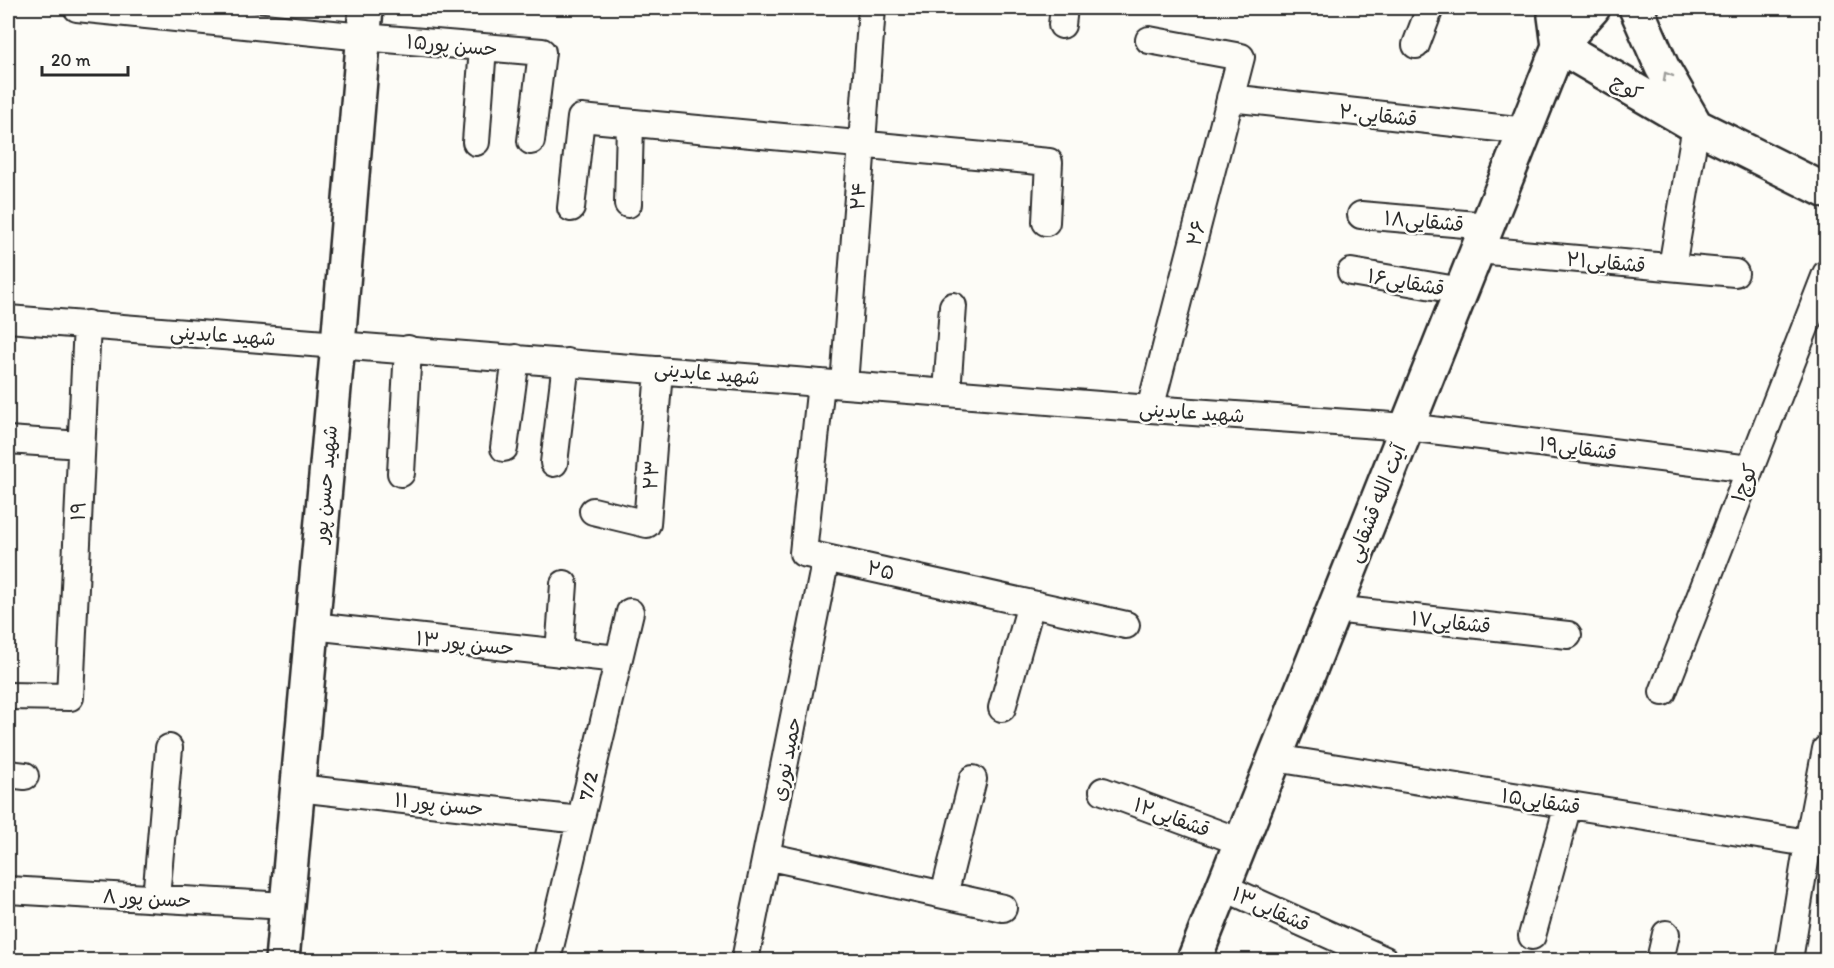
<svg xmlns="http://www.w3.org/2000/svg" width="1834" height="968" font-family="Itim,'Playpen Sans Arabic',sans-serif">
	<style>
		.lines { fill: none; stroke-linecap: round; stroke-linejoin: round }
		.street-casing { stroke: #2b2b2b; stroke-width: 30 }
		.secondary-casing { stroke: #2b2b2b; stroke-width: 38 }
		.street { stroke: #fdfcf7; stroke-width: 26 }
		.secondary { stroke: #fdfcf7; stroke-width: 33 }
		.oneway { stroke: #9e9e9b }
		.labels { text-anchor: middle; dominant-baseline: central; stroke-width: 5; stroke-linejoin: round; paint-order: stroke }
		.street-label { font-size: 20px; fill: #2b2b2b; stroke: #fdfcf7 }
	</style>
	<rect width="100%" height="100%" fill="#fdfcf7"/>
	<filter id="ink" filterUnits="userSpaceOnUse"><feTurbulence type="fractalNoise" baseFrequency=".0167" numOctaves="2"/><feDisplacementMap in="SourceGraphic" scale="12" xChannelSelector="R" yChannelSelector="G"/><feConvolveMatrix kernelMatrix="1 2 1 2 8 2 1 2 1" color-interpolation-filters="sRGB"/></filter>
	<g filter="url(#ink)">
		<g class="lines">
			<g class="street-casing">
				<path id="street" d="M77 8 363 37 542 52 531 141
					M1062 25 1064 8
					M1149 40 1241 57 1150 409
					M1416 45 1430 8
					M1230 98 1526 131
					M476 142 483 47
					M628 204 630 123
					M571 208 581 118 1049 162 1046 222
					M1361 215 1488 226
					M1478 250 1735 273
					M1672 267 1696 126
					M1351 272 1462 291
					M8 319 1150 409 1407 427 1750 469
					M821 383 803 553 1126 625
					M844 385 872 8
					M947 393 953 306
					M8 440 81 445
					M504 448 516 358
					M554 463 566 362
					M401 473 408 349
					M593 511 647 524 659 370
					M1334 609 1568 635
					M312 626 618 659
					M559 653 564 584
					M1663 692 1826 274
					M8 696 70 697 87 324
					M1002 708 1031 604
					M1275 758 1808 843
					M8 774 25 776
					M298 788 580 820
					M1103 791 1241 842
					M766 856 1003 908
					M1223 887 1385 960
					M8 890 287 906
					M944 895 973 779
					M156 898 169 748
					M1532 936 1568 805
					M547 960 630 612
					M745 960 826 558
					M1660 960 1666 934
					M1789 960 1808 843 1826 749"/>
			</g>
			<g class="secondary-casing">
				<path id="secondary" d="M1556 8 1555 16 1559 46
					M1636 8 1662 67 1696 126
					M1559 46 1696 126 1826 191
					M282 960 338 344 366 8
					M1194 960 1559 46 1593 8"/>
			</g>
			<use href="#street" class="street"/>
			<use href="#secondary" class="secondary"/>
		</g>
		<defs><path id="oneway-chevron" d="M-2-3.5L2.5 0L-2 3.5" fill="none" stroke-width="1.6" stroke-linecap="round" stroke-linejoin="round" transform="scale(1.5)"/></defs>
		<use class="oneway" href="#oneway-chevron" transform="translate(1667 76) rotate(-120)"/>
	</g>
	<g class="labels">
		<g class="street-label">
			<text transform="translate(452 45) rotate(5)">حسن پور۱۵</text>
			<text transform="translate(1627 87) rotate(31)">کوچ</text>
			<text transform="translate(1378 115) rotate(6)">۲۰قشقایی</text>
			<text transform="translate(858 196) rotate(-86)">۲۴</text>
			<text transform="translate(1424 221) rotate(5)">۱۸قشقایی</text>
			<text transform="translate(1196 233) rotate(-76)">۲۶</text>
			<text transform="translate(1606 262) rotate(5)">قشقایی۲۱</text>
			<text transform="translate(1406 282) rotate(10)">۱۶قشقایی</text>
			<text transform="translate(223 335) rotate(4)">شهید عابدینی</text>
			<text transform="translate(707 373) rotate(5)">شهید عابدینی</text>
			<text transform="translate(1192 412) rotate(4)">شهید عابدینی</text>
			<text transform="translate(1578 448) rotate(7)">۱۹قشقایی</text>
			<text transform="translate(651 475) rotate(-85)">۲۳</text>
			<text transform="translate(1744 483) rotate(-69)">کوچ۱</text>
			<text transform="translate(325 484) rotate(-85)">شهید حسن پور</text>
			<text transform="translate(1376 503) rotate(-68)">آیت الله قشقایی</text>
			<text transform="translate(78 511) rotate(-87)">۱۹</text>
			<text transform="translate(881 570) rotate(13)">۲۵</text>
			<text transform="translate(1451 622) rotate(6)">۱۷قشقایی</text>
			<text transform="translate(465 643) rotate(6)">۱۳ حسن پور</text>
			<text transform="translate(786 759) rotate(-79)">حمید نوری</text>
			<text transform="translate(588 786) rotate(-77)">7/2</text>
			<text transform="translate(1541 801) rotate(9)">۱۵قشقایی</text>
			<text transform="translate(439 804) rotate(6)">۱۱ حسن پور</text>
			<text transform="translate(1172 817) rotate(20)">قشقایی۱۲</text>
			<text transform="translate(147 898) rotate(3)">۸ حسن پور</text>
			<text transform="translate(1271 909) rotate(24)">قشقایی۱۳</text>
		</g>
	</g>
	<rect width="1834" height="968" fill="none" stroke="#fdfcf7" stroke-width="30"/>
	<rect x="15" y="15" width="1804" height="938" fill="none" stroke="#2b2b2b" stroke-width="2" filter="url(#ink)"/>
	<path d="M42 66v9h86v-9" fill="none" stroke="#2b2b2b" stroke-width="3"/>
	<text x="51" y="66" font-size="18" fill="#2b2b2b" stroke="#fdfcf7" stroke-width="4.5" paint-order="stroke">20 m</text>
</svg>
